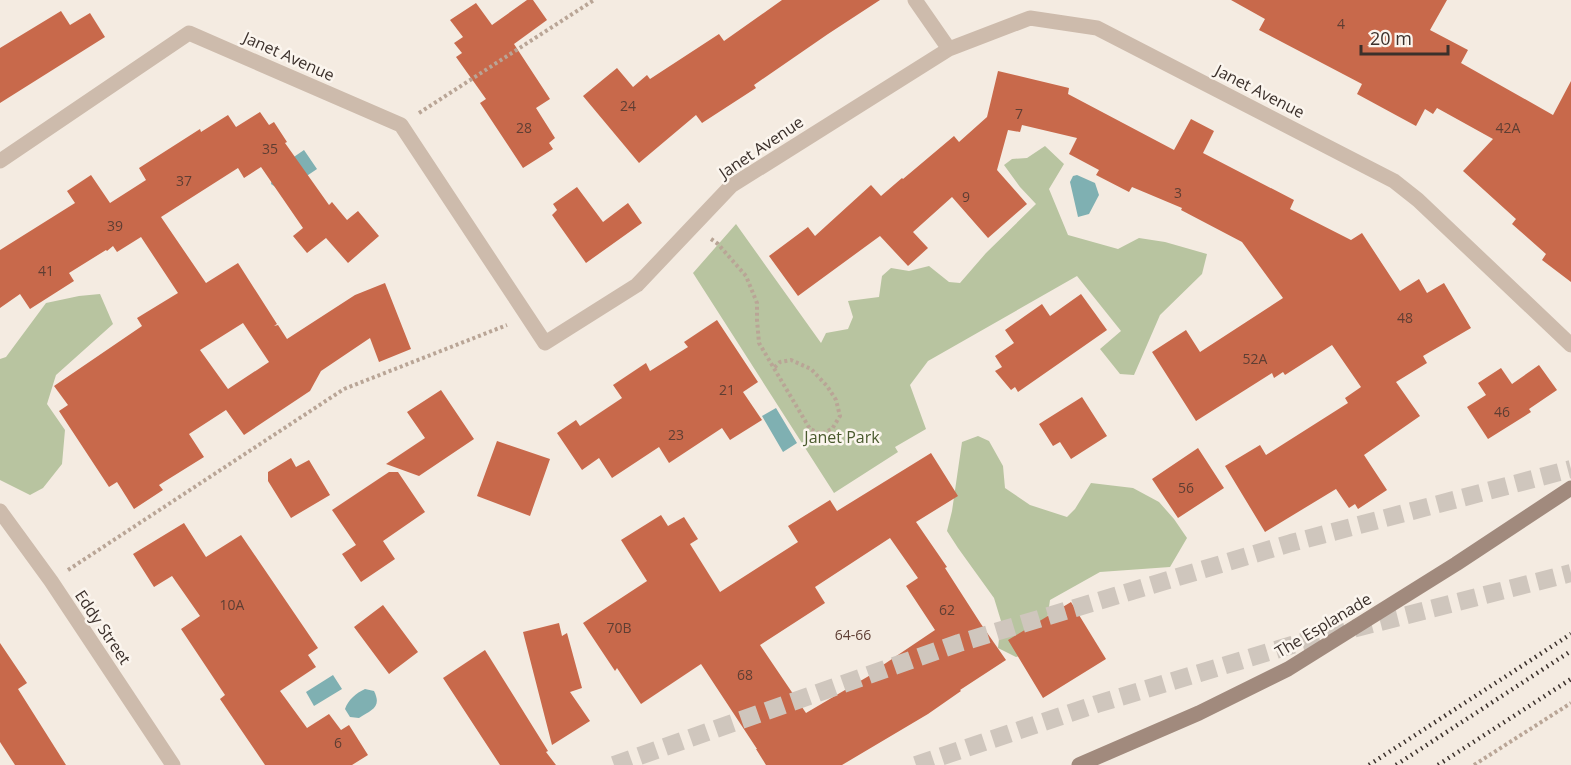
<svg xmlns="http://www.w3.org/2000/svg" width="1571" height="765" font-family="'Open Sans',sans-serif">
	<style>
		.green { fill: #b8c4a0 }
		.water { fill: #7fb0b2 }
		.building { fill: #c8694b; fill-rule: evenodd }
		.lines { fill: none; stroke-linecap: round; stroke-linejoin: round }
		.highway-tunnel { stroke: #cfc6bd; stroke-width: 18; stroke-dasharray: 18 9; stroke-linecap: butt }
		.path { stroke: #b9a596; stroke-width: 4; stroke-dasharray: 3 3; stroke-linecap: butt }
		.street { stroke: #cdbbac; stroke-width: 15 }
		.secondary { stroke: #a18a7d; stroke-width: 15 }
		.rail { stroke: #3b302b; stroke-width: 4.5; stroke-dasharray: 1.5 4.5; stroke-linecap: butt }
		.labels { text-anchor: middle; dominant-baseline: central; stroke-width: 5; stroke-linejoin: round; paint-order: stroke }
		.number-label { font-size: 14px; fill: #5e3e33 }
		.street-label { font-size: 16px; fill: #3b302b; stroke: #fbf5ee }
		.park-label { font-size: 16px; fill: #4a5a2e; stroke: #fbf5ee }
	</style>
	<rect width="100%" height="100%" fill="#f4ebe1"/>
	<path class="green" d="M1045 146 1064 164 1049 189 1068 235 1118 249 1139 238 1165 242 1207 254 1202 274 1160 315 1134 375 1120 374 1100 349 1121 331 1077 276 928 361 910 385 926 429 895 447 898 452 834 493 693 273 736 224 821 343 826 333 848 329 853 317 848 301 879 297 882 276 891 268 909 271 929 266 949 282 960 283 986 253 1036 204 1020 187 1004 165 1012 159 1027 158Z
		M100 294 113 324 56 375 47 404 65 430 62 464 43 488 30 495 0 480V359L6 357 46 303 79 296Z
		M978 436 989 441 1003 466 1005 488 1030 505 1067 517 1075 509 1091 483 1133 488 1159 502 1174 519 1187 538 1170 567 1100 572 1050 600 1046 627 1030 653 1016 657 998 648 1001 621 994 598 958 548 947 531 952 511 962 442Z"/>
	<path class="water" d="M304 150 317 169 283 192 271 184 272 178 269 174Z
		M1077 175 1095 183 1099 195 1089 214 1078 217 1070 182 1073 176Z
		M776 408 797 443 783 452 762 416Z
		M333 675 342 689 314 706 306 692Z
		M365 689 374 691C382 707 372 710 359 718L350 717 345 709C348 700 356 693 365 689Z"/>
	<path class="building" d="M527 0H533L547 20 514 44 550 99 536 108 555 138 549 143 553 149 523 168 480 103 486 99 456 57 462 53 454 43 463 37 450 20 476 3 492 25Z
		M782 0H880L828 34 754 85 756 88 702 123 696 115 639 163 583 96 617 68 633 87 647 75 650 79 719 34 724 41Z
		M1231 0H1447L1430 30 1468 50 1461 63 1553 115 1571 81V282L1542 260 1546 254 1512 224 1516 219 1463 171 1493 139 1437 108 1433 114 1425 109 1416 126 1357 94 1362 84 1259 30 1265 19Z
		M61 11 70 25 90 13 105 37 0 103V48Z
		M998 71 1069 88 1068 94 1174 150 1191 119 1214 131 1203 153 1294 200 1290 209 1351 240 1362 233 1400 291 1419 279 1427 293 1444 283 1471 328 1423 356 1427 363 1396 382 1420 416 1364 455 1387 490 1358 509 1355 504 1349 508 1336 489 1265 532 1225 466 1260 445 1266 455 1348 403 1345 398 1361 387 1332 345 1285 375 1283 372 1274 378 1272 373 1196 421 1152 352 1186 330 1200 352 1283 298 1242 242 1181 210 1182 208 1132 187 1129 192 1096 175 1099 170 1069 154 1077 138 1022 125 1020 132 1008 130 997 170 1027 204 988 238 952 197 913 232 928 248 908 266 880 236 798 296 769 256 808 227 815 236 871 185 881 196 902 178 903 179 954 136 959 142 987 117Z
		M260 112 269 125 274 122 287 142 285 143 329 205 332 202 347 220 358 211 379 236 348 263 326 238 307 253 293 236 303 228 261 167 244 178 238 168 161 217 206 283 238 263 277 324 274 326 278 325 287 339 355 295 385 283 411 349 379 362 370 338 321 371 310 391 244 435 226 410 189 434 204 457 159 485 163 490 134 509 117 482 109 487 59 411 68 405 54 386 142 326 137 318 178 293 141 237 117 252 113 246 107 251 106 250 69 273 74 281 30 309 20 294 0 308V250L75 203 67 191 91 175 110 203 146 180 139 168 200 129 201 132 228 115 236 127ZM243 323 269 362 228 389 200 350Z
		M577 187 603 222 628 203 642 223 586 263 552 215 557 210 553 204Z
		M1081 294 1107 330 1018 392 1015 387 1011 390 995 371 1002 367 995 356 1014 343 1005 330 1042 304 1050 316Z
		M717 320 758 382 743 392 762 420 730 440 722 428 669 463 659 447 612 478 599 458 582 470 557 433 576 420 580 426 622 398 613 385 646 363 650 371 688 347 684 342Z
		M1539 365 1557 390 1529 409 1531 412 1488 439 1467 407 1486 395 1478 383 1501 368 1512 384Z
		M441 390 474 439 419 476 386 464 425 438 407 412Z
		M1082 397 1107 436 1071 459 1060 442 1053 446 1039 424Z
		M497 441 550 459 530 516 477 496Z
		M1198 448 1224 488 1178 518 1152 479Z
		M931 453 958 496 916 522 947 567 945 568 981 624 1006 660 960 690 961 691 928 714 842 765H766L756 749H757L701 664 641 704 617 668 615 671 583 623 647 581 621 540 661 515 668 526 684 517 698 539 690 544 720 592 798 542 788 526 830 500 837 511ZM890 538 918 578 906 586 935 630 883 665 884 667 806 713 760 645 825 603 815 587Z
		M291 458 296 467 309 460 330 495 291 518 268 481V472Z
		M389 472H398L425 512 383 541 395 559 361 582 342 554 356 545 332 510Z
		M184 523 206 557 241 535 318 648 308 655 316 667 280 691 307 728 329 714 341 730 349 725 368 755 352 765H265L220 699 225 695 181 629 200 616 172 576 154 587 133 554Z
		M1071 602 1106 659 1043 698 1008 640Z
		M383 605 418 652 389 674 354 627Z
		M559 623 562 636 567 633 582 688 570 692 590 721 552 745 523 632Z
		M0 643 27 683 18 689 66 765H15L0 742Z
		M485 650 548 751 546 752 556 765H500L443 678Z"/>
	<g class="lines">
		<path class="highway-tunnel" d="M614 765 959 643 1291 543 1571 469
			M916 765 1097 704 1302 642 1571 573"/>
		<path class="path" d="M419 113 594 0
			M711 239 718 244 746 276 757 303V320L759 343 810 429 821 434 832 429 840 416 836 400 827 386 811 369 791 360 780 362 774 368
			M68 570 344 389 507 325
			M1474 765 1571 703"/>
		<path class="street" d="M915 0 949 49
			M0 161 189 33 401 125 545 343 637 285 731 186 949 49 1030 18 1097 28 1394 181 1418 200 1571 345
			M0 511 51 581 173 765"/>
		<path class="secondary" d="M1079 765 1199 713 1288 669 1456 564 1571 488"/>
		<path class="rail" d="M1369 765 1571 634
			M1396 765 1571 651
			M1438 765 1571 679"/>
	</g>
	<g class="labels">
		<g class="number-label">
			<text x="1341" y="23">4</text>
			<text x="628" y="105">24</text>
			<text x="1019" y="113">7</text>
			<text x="524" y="127">28</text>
			<text x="1508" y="127">42A</text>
			<text x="270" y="148">35</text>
			<text x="184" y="180">37</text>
			<text x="1178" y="192">3</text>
			<text x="966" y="196">9</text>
			<text x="115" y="225">39</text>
			<text x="46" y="270">41</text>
			<text x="1405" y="317">48</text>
			<text x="1255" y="358">52A</text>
			<text x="727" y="389">21</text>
			<text x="1502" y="411">46</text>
			<text x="676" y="434">23</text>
			<text x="1186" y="487">56</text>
			<text x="232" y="604">10A</text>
			<text x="947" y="609">62</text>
			<text x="619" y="627">70B</text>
			<text x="853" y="634">64-66</text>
			<text x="745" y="674">68</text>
			<text x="338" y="742">6</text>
		</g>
		<g class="street-label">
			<text transform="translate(289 56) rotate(24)">Janet Avenue</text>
			<text transform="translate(1260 91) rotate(27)">Janet Avenue</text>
			<text transform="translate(761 147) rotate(-34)">Janet Avenue</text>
			<text transform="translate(1323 625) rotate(-31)">The Esplanade</text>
			<text transform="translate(103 627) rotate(56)">Eddy Street</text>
		</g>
		<g class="park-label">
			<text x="842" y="437">Janet Park</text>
		</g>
	</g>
	<path d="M1361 45v9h87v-9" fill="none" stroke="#3b302b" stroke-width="3"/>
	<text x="1370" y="45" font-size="18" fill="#3b302b" stroke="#fbf5ee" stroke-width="4.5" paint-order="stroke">20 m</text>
</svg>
